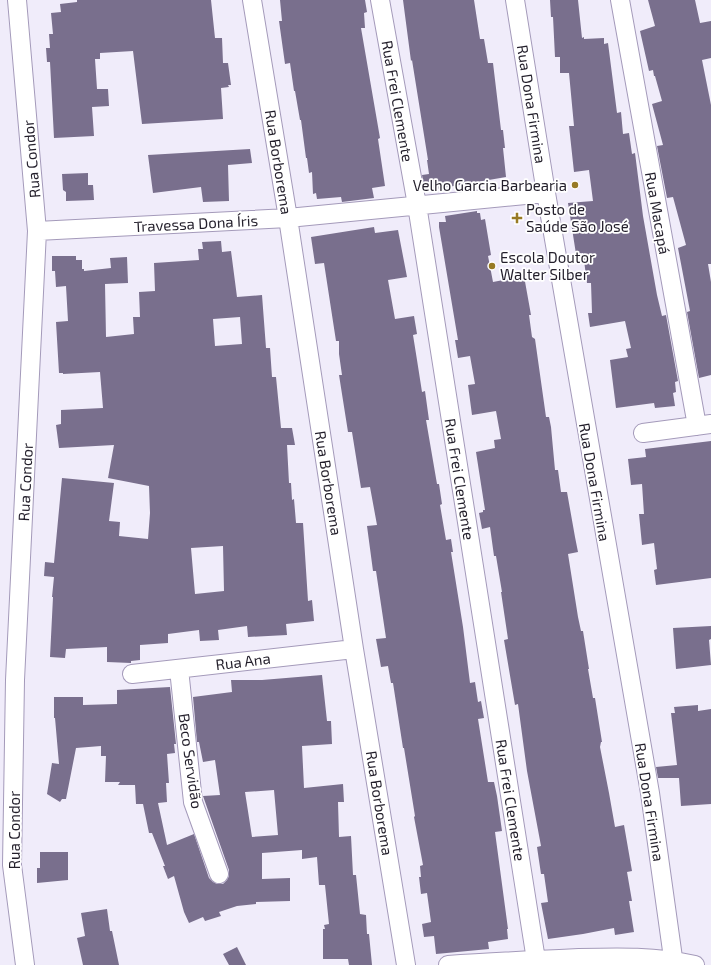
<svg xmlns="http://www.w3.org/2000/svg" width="711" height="965" font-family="'Exo 2',sans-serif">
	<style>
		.building { fill: #796f8d; fill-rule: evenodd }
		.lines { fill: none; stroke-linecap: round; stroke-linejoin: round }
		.minor-casing { stroke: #a49aba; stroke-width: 20 }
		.minor { stroke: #fff; stroke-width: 18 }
		.poi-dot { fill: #987b24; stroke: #fff; stroke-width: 1.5 }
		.labels { text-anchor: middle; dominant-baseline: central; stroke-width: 3.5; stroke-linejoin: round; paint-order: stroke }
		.street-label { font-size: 15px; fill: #231f2b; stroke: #fff }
		.poi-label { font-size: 15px; fill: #231f2b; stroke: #fff; text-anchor: start }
	</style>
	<rect width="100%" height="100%" fill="#f0ecfa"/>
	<path class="building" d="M77 0H211L215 38H222L223 63H228L231 85H228L229 87 221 88 223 119 142 124 133 51 100 53V59H95L97 89H108L109 106 92 107 94 136 54 138 50 62H47L46 48H50L49 34H53L51 13 61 12 60 4 77 2Z
		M280 0H365L367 12 364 13 365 28H361L380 138 378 139 385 186 372 188 374 198 342 202 341 197 317 199 316 193 313 194 312 172 309 173 307 158H306L301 120H300L295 91H294L290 63 285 64 279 21H282Z
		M403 0H474L480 39H484L488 63H493L501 130H503L505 148H503L506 177 425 191 422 175 429 174 427 160H428L412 60 411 61Z
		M550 0H578L582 38 584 37V39L604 38V44L608 43 617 113 621 112 623 134 629 133 632 154 635 153 643 216 657 295 662 316 666 315 678 381 675 382 676 392 673 393 675 406 655 408 654 403 616 408 610 360 628 357 626 349 631 348 625 321 590 327 588 313H592L591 283H587L583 253 576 254 568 203 593 201 589 170 574 172 569 126H574L569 73H560V57H555L553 17H551Z
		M648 0H695L700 23 711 21V58L702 60 711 105V264H708L711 282V375L699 378 687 312 690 311 678 248 686 245 673 197 667 198 657 146 663 145 652 104 662 101 655 76H654L653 70 649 71 640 31 655 26Z
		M250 149 252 163 228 165 229 201 203 202 201 187 153 193 148 155Z
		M88 173V185H93L94 200 66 201V192L63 190 62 174Z
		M477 211V213H480L481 220 485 219 491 255 488 256 493 282 524 276 531 315H529L532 337 535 339 546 417H549L551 427 555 470H558L561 492H567L575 537 578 552 568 554 578 617 581 631H583L589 669H588L593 698H595L602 742H601L600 747 609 793 615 827 624 825 632 871 627 872 632 901H629L634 932 615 935 614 928 583 934 548 939 541 903 548 902 544 874H541L537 847 541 846 527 771 518 704 515 705 504 640 508 639 501 592H502L496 556H494L490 527 482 529 479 513 483 512V510H485L476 452 495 448 494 440 501 439 496 411 472 415 468 385 475 384 470 356 458 358 455 340H458L439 227V222H446L445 216Z
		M374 227 375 233 398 230 407 277 388 280 395 319 414 316 417 334 413 335 417 360 422 392 425 391 429 420H426L437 484H439L442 504 440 505 446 540 451 539 453 552H451L463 627 470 683 475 682 478 702 481 701 484 718 478 719 488 782H494L497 796 502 831 495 832 508 929H507L508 939 488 942 489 949 436 954 434 936 424 937 422 924 431 922 427 893 421 894 419 877H421L420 866 423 865 414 817 415 816 404 748H403L393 683H391L388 666 381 667 376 639 386 638 376 571H373L367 526 377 525 370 487 361 488 352 432H348L339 375H342L339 354V341H336L324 263 315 264 311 237Z
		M221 241 222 252 231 251 237 297 262 295 266 348H270L272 377H276L281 428H292L295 445H287L289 483H291L292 500 294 499 296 523H303L308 601 312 600 314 621 286 624 287 635 248 637 247 626 218 630 219 640 200 641 199 630 168 634V643L140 645V660L131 661V663L107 662V647L66 649 65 658 50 657 53 597H52L54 577 44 576 45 562 54 563 62 478 114 483 109 521 120 522 119 536 148 539 150 513 149 486 108 478 114 445 59 448 56 425 61 424V410L103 408 100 372 63 374V373H59L56 322 68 321 66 286 56 287 55 271H52V256H76V260H82V269H84V271L111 268 110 258 127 257 128 283 105 284 106 337 134 334 133 317H140L139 292 155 291 154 263 199 260 198 249H203L202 242ZM240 317 242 344 215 346 213 319ZM223 546 224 591 195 594 191 548Z
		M711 441V578L656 585 654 570 657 569 654 543 642 545 639 514H644L642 484 631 485 628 459 646 457 645 449Z
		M711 626V639L709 640 711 665 676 669 673 628Z
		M322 675 327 721H331L332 744 302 746 304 788 343 784 344 802H338L339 837 351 836 353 875H356L360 914 366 915 367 934H369L372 965H349L348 959H323V929H325L324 925 329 924 325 885H319L317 857 302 859V850L262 853V879L290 878V901L256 902V904L237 906 219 912 221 916 205 921 203 917 189 923 184 912 174 876 168 879 163 866H165L152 833H149L143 804H136L135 785H118L120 782H105L106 756H101V746L76 748 66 799H62L60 802 47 794 52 763 59 764 55 718H54V697H83V705L117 704V690L170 687 176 744H174L175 753 167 754 169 783H166L167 802 158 803 167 845 194 834 209 878 213 882 217 884H223L227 880 229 876V870L203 796 220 795 215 760 203 762 199 742H197L193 697 232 692 231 680H262ZM274 790 278 835 252 837 245 792Z
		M698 705V711L711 709V804L681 806 679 778H658L656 767 677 765 671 713H675L674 707Z
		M40 852H68V880L37 883V868H40Z
		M107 909 110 931H112L119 965H83L77 938 85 936 81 913Z
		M237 947 246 965H229L223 954Z"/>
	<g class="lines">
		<g class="minor-casing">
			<path id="minor" d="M17 0 37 231 15 680 12 865 25 965
				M252 0 288 218 354 649 406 965
				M380 0 417 205 536 960
				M515 0 546 193 650 793 674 965
				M620 0 697 426
				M37 231 288 218 546 193
				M643 433 711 424
				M179 669 193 802 219 874
				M132 674 354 649
				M448 965C491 962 535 960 579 958 618 957 656 956 695 965"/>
		</g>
		<use href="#minor" class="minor"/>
	</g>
	<g class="poi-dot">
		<circle cx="575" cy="185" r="4"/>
		<path d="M515 212h4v4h4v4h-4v4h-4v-4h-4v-4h4z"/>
		<circle cx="492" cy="266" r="4"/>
	</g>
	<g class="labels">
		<g class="street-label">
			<text transform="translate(398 101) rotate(80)">Rua Frei Clemente</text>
			<text transform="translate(532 104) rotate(81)">Rua Dona Firmina</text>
			<text transform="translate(31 159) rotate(-95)">Rua Condor</text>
			<text transform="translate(279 162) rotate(81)">Rua Borborema</text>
			<text transform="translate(658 213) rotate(80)">Rua Macapá</text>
			<text transform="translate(196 223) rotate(-3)">Travessa Dona Íris</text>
			<text transform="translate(460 479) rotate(81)">Rua Frei Clemente</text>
			<text transform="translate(25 482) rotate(-87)">Rua Condor</text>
			<text transform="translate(595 482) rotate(80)">Rua Dona Firmina</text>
			<text transform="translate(329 483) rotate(81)">Rua Borborema</text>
			<text transform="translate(243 661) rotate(-7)">Rua Ana</text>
			<text transform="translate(191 761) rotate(82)">Beco Servidão</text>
			<text transform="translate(511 800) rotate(81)">Rua Frei Clemente</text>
			<text transform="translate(650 802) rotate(81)">Rua Dona Firmina</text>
			<text transform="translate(380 803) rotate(81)">Rua Borborema</text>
			<text transform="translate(14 830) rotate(-90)">Rua Condor</text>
		</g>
		<g class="poi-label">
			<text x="567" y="185" text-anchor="end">Velho Garcia Barbearia</text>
			<text x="526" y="209">Posto de<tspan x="526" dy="17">Saúde São José</tspan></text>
			<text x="500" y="257">Escola Doutor<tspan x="500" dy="17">Walter Silber</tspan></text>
		</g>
	</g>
</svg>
